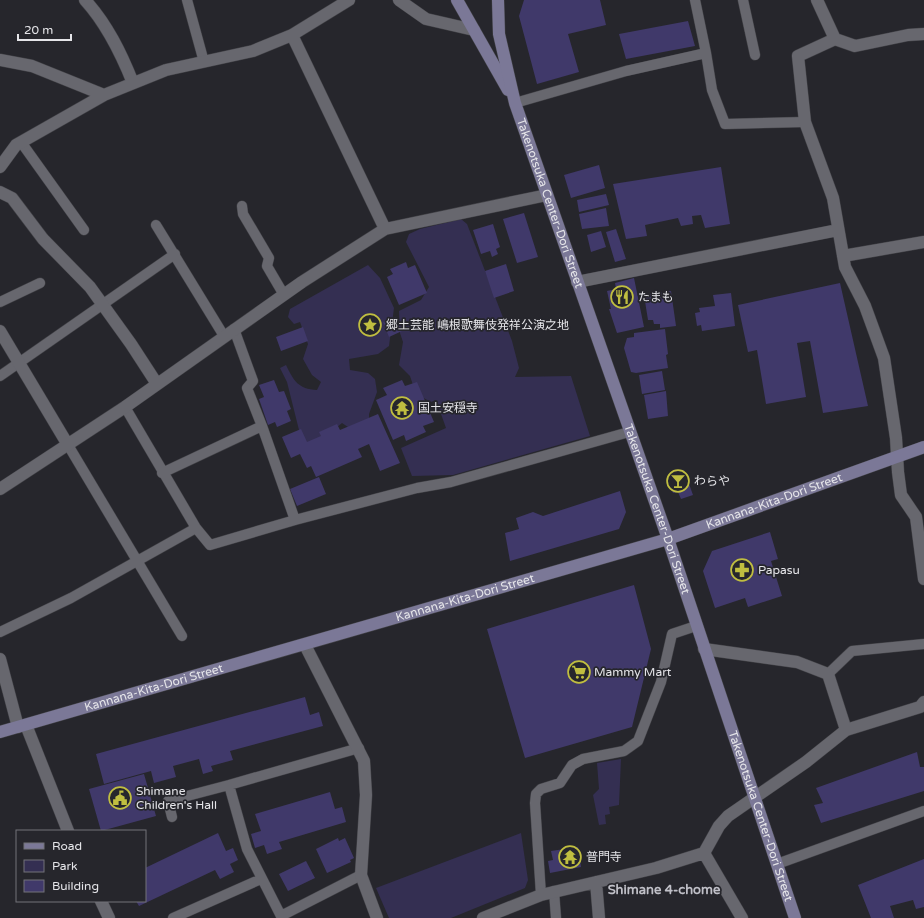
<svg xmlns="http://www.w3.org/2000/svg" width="924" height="918" font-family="'Varela Round','Noto Sans JP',sans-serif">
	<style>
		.green { fill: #342f52 }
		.building { fill: #40396a }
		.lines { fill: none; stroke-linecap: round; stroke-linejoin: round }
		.lane-casing { stroke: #424247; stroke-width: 11 }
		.street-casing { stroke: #424247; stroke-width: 13 }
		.secondary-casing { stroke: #424247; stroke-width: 13 }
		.lane { stroke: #67676e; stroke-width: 10 }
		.street { stroke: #67676e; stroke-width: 12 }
		.secondary { stroke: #7b7897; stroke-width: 12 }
		.labels { text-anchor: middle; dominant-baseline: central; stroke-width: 3.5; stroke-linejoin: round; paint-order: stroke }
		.street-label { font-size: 12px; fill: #e5e5e9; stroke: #26262c }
		.poi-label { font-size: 12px; fill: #e5e5e9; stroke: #26262c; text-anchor: start }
		.neighbourhood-label { font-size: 13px; font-weight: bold; fill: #c0c0c8; stroke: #26262c }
	</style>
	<rect width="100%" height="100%" fill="#26262c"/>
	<path class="green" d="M461 219 467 224 512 341 519 368 515 377 571 376 590 436 453 475 412 476 401 448 446 428 436 400 431 402 416 394 410 376 399 365 403 342 400 333 399 311 421 300 429 287 406 242 409 234 420 229Z
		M368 265 380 278 394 308 389 346 378 354 349 359 350 370 368 373 375 379 377 392 369 414V425L354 431 342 423 319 442H302L287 382 280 368 286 365C294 381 298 389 317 390L321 382 312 375 303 359 308 344 300 322 294 324 288 317 290 309Z
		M621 759 619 805 609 807 610 814 605 815 606 824 599 825 593 795 599 789 597 763Z
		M521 833 528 880 525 888 451 918H389L376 888Z"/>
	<path class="building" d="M524 0H600L606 25 568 34 579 72 537 84 519 16Z
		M688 21 695 46 626 59 619 34Z
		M599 165 605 188 571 198 564 175Z
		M721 167 730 224 705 228 701 215 692 216 693 224 681 226 678 218 645 225 647 236 626 239 613 184Z
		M606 194 609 205 579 212 577 200Z
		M606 208 609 226 582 229 579 214Z
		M524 213 538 257 517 263 503 219Z
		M493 224 500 247 496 249 498 254 492 257 490 251 481 254 473 230Z
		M616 229 626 259 615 262 606 232Z
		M601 231 606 247 591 252 587 235Z
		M406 262 408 268 415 265 427 293 399 305 387 277 393 274 390 269Z
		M506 264 514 291 494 298 485 271Z
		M634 278 644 327 617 333 609 309H611L607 291 616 289 615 283Z
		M840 283 868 406 823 413 810 341 797 343 806 397 766 404 757 350 748 352 738 305Z
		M671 291 676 326 660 328V324H654L653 320H648L644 295Z
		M731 293 735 326 702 331 701 325 697 326 695 313 700 312 699 308 715 306 713 295Z
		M396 317 402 331 389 337 383 322Z
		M303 327 308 341 281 351 276 337Z
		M665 329 668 354 666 355 668 368 636 373 631 372 624 348 627 338 634 337V333Z
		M662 371 665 390 642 394 639 375Z
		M274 380 279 392 284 391 291 409 287 411 291 421 277 427 275 422 268 425 259 399 264 397 259 385Z
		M402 380 405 386 417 382 434 422 423 426 426 432 406 441 404 435 393 440 376 400 387 395 383 388Z
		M666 391 668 416 648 419 644 395Z
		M378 414 400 463 380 471 369 444 358 449 362 457 316 477 311 466 307 468 300 454 291 458 282 437 301 429 307 442 321 436 319 432 337 424 340 430Z
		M684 470 693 495 681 499 678 492 673 493 667 476Z
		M319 477 326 494 297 506 290 489Z
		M620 491 626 512 619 529 510 561 505 533 519 529 516 518 533 512 543 516Z
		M770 532 778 559 771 561 782 596 748 607 745 598 715 608 703 571 712 551Z
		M634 585 651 649 632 727 525 758 487 629Z
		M305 697 310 715 319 712 323 726 230 751 233 760 211 766 213 771 203 774 199 759 173 766 176 777 154 783 151 771 104 784 96 754Z
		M917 752 920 767H924V791L821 823 814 805 823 803 816 788Z
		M144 774 156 816 101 831 89 789Z
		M330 792 335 809 342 807 346 822 279 842 282 849 267 854 264 845 255 848 251 834 261 831 255 814Z
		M218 833 226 851 233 848 238 860 230 864 234 872 220 879 215 870 139 906 136 901H145V868Z
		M338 838 339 841 345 838 354 858 350 860 351 862 327 873 316 849Z
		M578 847 581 867 550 873 548 861 553 860 551 851Z
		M924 859V907L916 909 913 900 890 906 894 918H871L858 885Z
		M306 861 315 878 288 891 279 874Z"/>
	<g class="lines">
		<g class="lane-casing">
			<path id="lane" d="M187 0 204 62
				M743 0 755 55
				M706 53 712 90 725 124 805 122
				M515 103 626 71 706 53 695 0
				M21 142 84 230
				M242 206 243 214 269 258 267 266 284 295
				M156 225 224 336
				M0 302 40 283
				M0 376 175 254
				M125 407 196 528
				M262 426 295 520
				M68 445 182 636
				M162 473 262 426 247 388 253 381 234 329
				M0 632 71 598 196 528 210 545 295 520 417 488 451 482 629 432
				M828 674 852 651 924 644
				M172 817 168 801 229 785
				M777 864 924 811
				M554 891 556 918
				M541 895 535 803 536 794 541 789 560 783 572 765 583 759 624 751 638 741 661 682 672 634 696 626
				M281 916 361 875
				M173 918 261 879
				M282 918 247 849 229 785 359 748"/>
		</g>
		<g class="street-casing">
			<path id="street" d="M85 0C107 24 121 53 133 83
				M399 0 426 19 474 30
				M817 0 835 39 798 56 805 122 833 198 845 267 865 306 884 358 896 438 898 472 901 495 916 517 924 579
				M292 35 385 229
				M835 39 855 46 908 35 924 34
				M0 60 32 66 104 95
				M0 167 16 145 104 95 166 70 253 51 292 35 349 0
				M0 192 12 198 43 239 90 287 131 344 157 384
				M843 256 924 242
				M577 282 838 230
				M0 331 68 445
				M0 489 125 407 302 282 385 229 547 195
				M305 645 364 761 366 795 361 875 377 918
				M704 649 797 662 828 674 846 730
				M0 659 18 727
				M26 725 68 831
				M704 853 742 918
				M596 882 599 918
				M101 901 109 918
				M483 918 541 895 656 868 704 853 719 826 728 816 806 762 846 730 920 707 924 702"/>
		</g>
		<g class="secondary-casing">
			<g id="secondary">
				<path d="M457 0 508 90"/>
				<path id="s1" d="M498 0 499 34 515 103 668 539 795 918"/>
				<path id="s2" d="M0 732 668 539 924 447"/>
			</g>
		</g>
		<use href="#lane" class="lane"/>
		<use href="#street" class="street"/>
		<use href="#secondary" class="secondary"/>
	</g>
	<defs>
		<g id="restaurant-ring" transform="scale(1.15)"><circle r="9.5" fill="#26262c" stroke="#c0be40" stroke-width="1.5"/><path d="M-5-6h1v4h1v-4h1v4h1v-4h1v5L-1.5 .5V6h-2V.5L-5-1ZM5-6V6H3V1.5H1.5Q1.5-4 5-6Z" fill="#c0be40"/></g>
		<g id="sight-ring" transform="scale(1.15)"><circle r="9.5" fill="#26262c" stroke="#c0be40" stroke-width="1.5"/><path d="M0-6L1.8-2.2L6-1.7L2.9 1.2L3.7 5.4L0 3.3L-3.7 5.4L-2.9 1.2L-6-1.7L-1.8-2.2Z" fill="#c0be40"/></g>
		<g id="temple-ring" transform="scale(1.15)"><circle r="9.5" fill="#26262c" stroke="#c0be40" stroke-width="1.5"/><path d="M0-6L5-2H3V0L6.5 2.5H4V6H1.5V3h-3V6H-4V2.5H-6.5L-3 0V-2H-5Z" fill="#c0be40"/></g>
		<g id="bar-ring" transform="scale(1.15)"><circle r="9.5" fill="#26262c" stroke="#c0be40" stroke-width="1.5"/><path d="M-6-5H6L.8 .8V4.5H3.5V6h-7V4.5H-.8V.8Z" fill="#c0be40"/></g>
		<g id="pharmacy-ring" transform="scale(1.15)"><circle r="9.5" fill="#26262c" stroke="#c0be40" stroke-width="1.5"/><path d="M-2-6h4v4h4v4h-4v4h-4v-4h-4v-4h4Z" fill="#c0be40"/></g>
		<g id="supermarket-ring" transform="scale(1.15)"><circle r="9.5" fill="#26262c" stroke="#c0be40" stroke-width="1.5"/><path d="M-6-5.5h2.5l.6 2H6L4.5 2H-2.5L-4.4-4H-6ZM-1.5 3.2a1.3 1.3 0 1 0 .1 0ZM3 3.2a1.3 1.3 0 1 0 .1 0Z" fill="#c0be40"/></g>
		<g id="civic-ring" transform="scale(1.15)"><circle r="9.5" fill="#26262c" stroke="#c0be40" stroke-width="1.5"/><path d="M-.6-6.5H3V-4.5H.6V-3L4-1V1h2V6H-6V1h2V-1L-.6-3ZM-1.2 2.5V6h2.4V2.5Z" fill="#c0be40"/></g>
	</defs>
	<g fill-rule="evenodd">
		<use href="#restaurant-ring" x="622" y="297"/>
		<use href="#sight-ring" x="370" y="325"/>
		<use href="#temple-ring" x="402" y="408"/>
		<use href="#bar-ring" x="678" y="481"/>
		<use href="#pharmacy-ring" x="742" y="570"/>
		<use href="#supermarket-ring" x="579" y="672"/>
		<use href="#civic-ring" x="120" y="798"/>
		<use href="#temple-ring" x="570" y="857"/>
	</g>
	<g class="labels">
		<g class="street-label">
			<text stroke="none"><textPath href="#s1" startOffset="211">Takenotsuka Center-Dori Street</textPath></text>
			<text stroke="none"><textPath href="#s2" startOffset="808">Kannana-Kita-Dori Street</textPath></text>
			<text stroke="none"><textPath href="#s1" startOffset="535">Takenotsuka Center-Dori Street</textPath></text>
			<text stroke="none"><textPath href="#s2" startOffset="484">Kannana-Kita-Dori Street</textPath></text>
			<text stroke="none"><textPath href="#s2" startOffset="160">Kannana-Kita-Dori Street</textPath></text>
			<text stroke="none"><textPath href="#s1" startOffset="859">Takenotsuka Center-Dori Street</textPath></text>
		</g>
		<g class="poi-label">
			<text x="638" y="297">たまも</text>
			<text x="386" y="325">郷土芸能 嶋根歌舞伎発祥公演之地</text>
			<text x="418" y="408">国土安穏寺</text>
			<text x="694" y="481">わらや</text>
			<text x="758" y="570">Papasu</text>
			<text x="594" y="672">Mammy Mart</text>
			<text x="136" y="791">Shimane<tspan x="136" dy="14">Children's Hall</tspan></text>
			<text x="586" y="857">普門寺</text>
		</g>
		<g class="neighbourhood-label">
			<text x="664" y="890">Shimane 4-chome</text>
		</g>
	</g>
	<rect x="16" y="830" width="130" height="72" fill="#26262c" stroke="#727278"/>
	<rect x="24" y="843" width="20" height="6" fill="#7b7897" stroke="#727278"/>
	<text x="52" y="850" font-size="12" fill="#e5e5e9">Road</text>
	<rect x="24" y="860" width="20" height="12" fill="#342f52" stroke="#727278"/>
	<text x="52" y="870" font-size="12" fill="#e5e5e9">Park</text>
	<rect x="24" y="880" width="20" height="12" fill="#40396a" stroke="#727278"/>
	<text x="52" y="890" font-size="12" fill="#e5e5e9">Building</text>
	<path d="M18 34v6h53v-6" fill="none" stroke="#e5e5e9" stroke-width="2"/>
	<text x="24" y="34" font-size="12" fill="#e5e5e9" stroke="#26262c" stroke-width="3" paint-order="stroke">20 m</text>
</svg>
